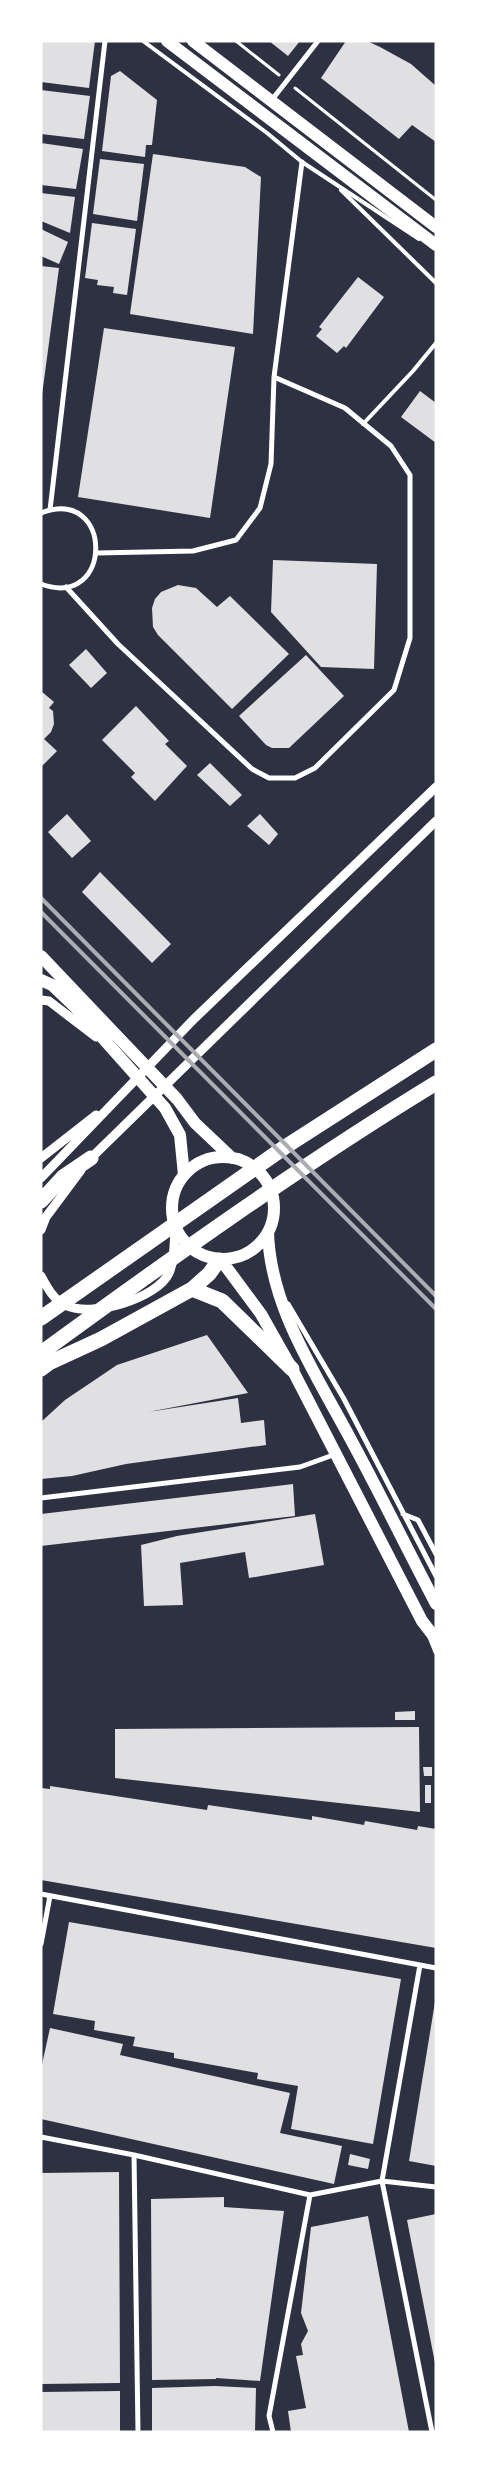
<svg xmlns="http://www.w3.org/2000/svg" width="477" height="2473" font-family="'Nunito Sans',sans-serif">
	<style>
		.building { fill: #e0e0e3 }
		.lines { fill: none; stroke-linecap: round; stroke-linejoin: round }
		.path { stroke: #fff; stroke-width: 3 }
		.service { stroke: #fff; stroke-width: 4 }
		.minor { stroke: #fff; stroke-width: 5 }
		.tertiary { stroke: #fff; stroke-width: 9 }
		.primary { stroke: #fff; stroke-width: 12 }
		.motorway { stroke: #fff; stroke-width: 15 }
		.rail { stroke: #abadb3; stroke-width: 4 }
	</style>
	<rect width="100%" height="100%" fill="#2d3142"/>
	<path class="building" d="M41 41H95L89 88 41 82Z
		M269 41H300L288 56Z
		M346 41H367L380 47 411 64 436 86V142L412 125 399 139 321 78Z
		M120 71 157 100 152 145H146L145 157 102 151 111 76Z
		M41 90 90 96 84 139 41 134Z
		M41 143 83 149 76 189 41 185Z
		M153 154 245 167 261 177 253 334 130 314Z
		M100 159 144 164 137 221 93 214Z
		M41 193 75 197 70 233 41 221Z
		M92 223 136 229 127 295 113 293 114 287 97 285 98 280 85 278Z
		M41 229 68 242 59 264 41 256Z
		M41 266 59 268 42 395H41Z
		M358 277 384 297 346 348 344 346 337 353 316 336 322 329 319 327Z
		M104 328 235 347 210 518 78 497Z
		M420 391 436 403V443L401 417Z
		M273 560 377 564 374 669 321 667 271 612Z
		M178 585 196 588 217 607 230 596 289 654 232 709 158 635 153 627 152 608 155 599 161 592Z
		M86 649 107 673 91 688 69 665Z
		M306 655 344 696 289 748H272L266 745 239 716Z
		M41 691 54 702 49 708 53 711 54 724 51 732 44 739 57 751 41 767Z
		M136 706 169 741 165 744 187 766 155 801 131 777 135 773 102 740Z
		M210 763 242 795 230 806 197 775Z
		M67 814 91 841 72 858 48 832Z
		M260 814 278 834 269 845 247 826Z
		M100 872 171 944 152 963 82 892Z
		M207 1335 248 1393 148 1412 238 1398 241 1423 264 1420 266 1445 126 1464 72 1476 41 1479V1422L65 1400 117 1365Z
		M293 1484 295 1516 41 1546V1514Z
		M315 1514 324 1565 249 1578 245 1552 180 1563 183 1605 144 1606 141 1545 177 1536Z
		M415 1711V1720H395V1712Z
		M419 1727 420 1812 115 1778V1729Z
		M423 1767H432V1776H424Z
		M425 1785H431V1803H425Z
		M50 1786 207 1810 208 1805 312 1820V1816L364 1825 365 1821 417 1830 418 1826 436 1829V1948L41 1880V1788L50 1789Z
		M69 1922 401 1979 373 2144 291 2129 298 2086 257 2079 258 2073 174 2058V2053L133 2046 135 2037 94 2030 95 2021 53 2014Z
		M435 2002 436 2003V2166L409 2161Z
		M50 2028 123 2044 120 2055 290 2093 280 2133 342 2146 334 2184 41 2119V2069Z
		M350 2154 370 2159 368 2169 348 2165Z
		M119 2172 120 2383 41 2384V2173Z
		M224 2197V2207L284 2211 260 2381 216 2378V2379L152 2380 151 2199Z
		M436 2214V2363H435L407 2220Z
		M368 2216 409 2432H291L288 2411 306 2408 296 2356 303 2355 301 2344 308 2331 301 2313 311 2227Z
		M215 2386 256 2388 255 2432H152V2388Z
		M120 2391V2432H41V2392Z"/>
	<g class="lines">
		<path class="path" d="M236 41 279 75
			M295 88 436 200"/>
		<path class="service" d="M143 41 267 133 302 162 419 239
			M341 190 436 283
			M363 424 413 371 436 343"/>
		<path class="minor" d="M271 101 318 41
			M50 510 105 41
			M41 513C114 485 114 611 41 584
			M97 553 193 551 236 540 260 508 271 464 274 377 302 162
			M66 587 118 644 252 769 269 778H295L315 768 394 690 410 638V475L391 446 345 408 274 377
			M288 1304 344 1399 436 1576
			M41 1498 300 1467 336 1454
			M403 1514 418 1520 436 1554
			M430 1637 436 1652
			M41 1894 436 1968
			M41 1944 50 1896
			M420 1965 382 2181 432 2432
			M41 2137 134 2155 310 2195 382 2181 436 2187
			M134 2155 138 2432
			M273 2432 269 2416 310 2195"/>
		<path class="tertiary" d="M41 1000 49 1001 96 1037
			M41 1158 96 1115
			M89 1160 436 821
			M41 1178 194 1019 436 787
			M41 1230 46 1217 81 1170
			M41 1276C47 1287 53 1299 65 1305 91 1318 157 1299 169 1273 175 1260 174 1241 175 1227"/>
		<path class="primary" d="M167 41 436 245
			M193 41 436 227
			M41 956 177 1099 195 1123 232 1158
			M41 980 52 985 75 1007 165 1108 180 1135 184 1175
			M172 1208a51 51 0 1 1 102 0a51 51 0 1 1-102 0Z
			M268 1232C270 1307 316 1374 350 1438 380 1493 407 1549 436 1604
			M221 1260 261 1314 292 1369 422 1621 436 1639"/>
		<path class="motorway" d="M41 1201 63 1177 91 1158
			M192 1289 222 1301 292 1369
			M41 1318 285 1147 436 1050
			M41 1353C170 1259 300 1166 436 1083
			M41 1369 49 1363 101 1339 192 1289 209 1274 219 1260"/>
		<path class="rail" d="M41 898 436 1296
			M41 912 436 1309"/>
	</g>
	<rect width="477" height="2473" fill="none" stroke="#ffffff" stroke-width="85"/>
</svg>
